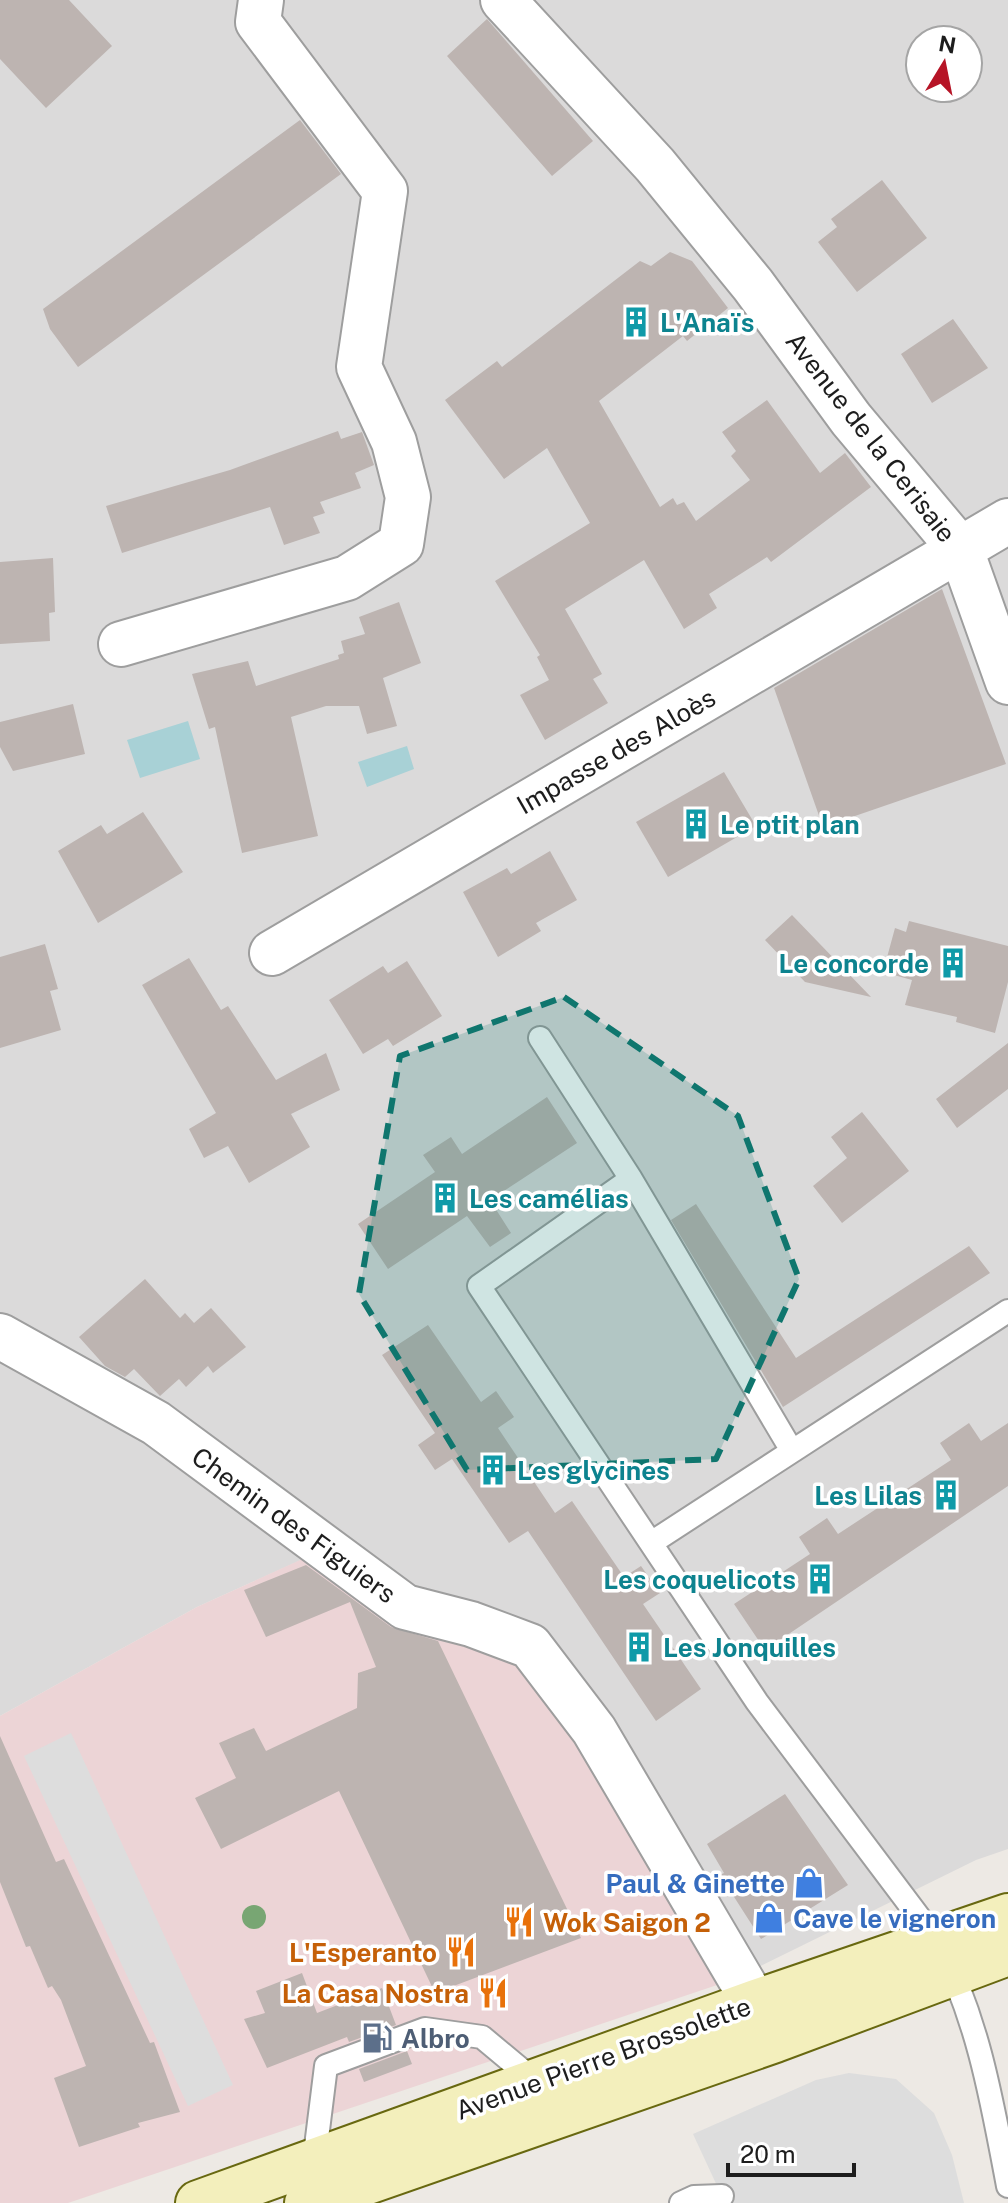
<svg xmlns="http://www.w3.org/2000/svg" width="1008" height="2203" font-family="'Public Sans',sans-serif">
	<style>
		.residential { fill: #dbdada; fill-rule: evenodd }
		.commercial { fill: #ecd4d6 }
		.parking { fill: #ddd }
		.water { fill: #a8d1d6 }
		.building { fill: #bdb4b1 }
		.lines { fill: none; stroke-linecap: round; stroke-linejoin: round }
		.lane-casing { stroke: #9e9e9e; stroke-width: 26 }
		.street-casing { stroke: #9e9e9e; stroke-width: 48 }
		.secondary-casing { stroke: #686810; stroke-width: 48 }
		.lane { stroke: #fff; stroke-width: 22 }
		.street { stroke: #fff; stroke-width: 44 }
		.secondary { stroke: #f3efbc; stroke-width: 44 }
		.tree { fill: #78a673 }
		.marked { fill: #0f766e; fill-opacity: 0.2; stroke: #0f766e; stroke-width: 6; stroke-dasharray: 16 10; stroke-linejoin: round }
		.labels { text-anchor: middle; dominant-baseline: central; stroke-width: 7; stroke-linejoin: round; paint-order: stroke }
		.culture-label { font-size: 26px; font-weight: bold; fill: #0d838f; stroke: #fff; text-anchor: start }
		.street-label { font-size: 26px; fill: #1d1d1d; stroke: #fff }
		.shop-label { font-size: 26px; font-weight: bold; fill: #366cbe; stroke: #fff; text-anchor: end }
		.food-label { font-size: 26px; font-weight: bold; fill: #c56008; stroke: #fff; text-anchor: end }
		.service-label { font-size: 26px; font-weight: bold; fill: #4e5e75; stroke: #fff; text-anchor: start }
	</style>
	<rect width="100%" height="100%" fill="#ede9e4"/>
	<path class="residential" d="M0 0H1008V1849L976 1860 732 1980 321 1551 197 1607 0 1716ZM920 40H968V88H920Z"/>
	<path class="commercial" d="M320 1551 525 1651 732 1980 68 2203H0V1716L197 1607Z"/>
	<path class="parking" d="M71 1733 233 2085 188 2106 24 1756Z
		M849 2073 896 2079 934 2113 952 2155 964 2203H725L693 2134 816 2080Z"/>
	<path class="water" d="M188 721 200 759 140 778 127 740Z
		M407 746 414 769 367 787 358 762Z"/>
	<path class="building" d="M0 0H69L112 46 46 108 0 59Z
		M487 19 593 141 552 176 447 56Z
		M300 120 341 174 78 367 50 329 43 309Z
		M882 180 927 238 857 292 818 242 837 227 831 219Z
		M670 252 692 261 728 308 687 341 683 336 599 401 660 507 673 498 677 505 684 502 696 521 750 480 731 456 736 451 722 432 767 400 820 473 845 453 871 487 771 562 767 557 709 594 717 608 684 629 644 560 565 609 602 674 593 679 608 703 545 740 520 695 549 680 537 657 540 655 495 581 590 523 547 448 504 479 445 400 497 361 502 367 640 261 651 266Z
		M953 319 988 368 932 403 901 354Z
		M338 431 341 439 362 432 374 465 355 473 361 488 320 502 325 513 313 517 320 533 284 545 270 507 122 553 106 506 230 470Z
		M53 558 55 612 49 613 50 641 0 644V562Z
		M942 589 1006 764 823 827 774 688Z
		M399 602 421 663 383 678 397 726 367 734 359 706H326L291 717 318 836 242 853 215 727 209 729 192 674 248 661 256 686 339 659 338 655 344 653 341 641 365 634 359 617Z
		M73 704 85 754 13 771 0 747V722Z
		M724 772 756 826 668 877 636 822Z
		M143 812 183 872 98 923 58 851 101 825 107 834Z
		M550 851 577 900 536 923 541 931 498 957 463 892 507 868 511 874Z
		M792 915 871 997 805 982 765 940Z
		M909 921 1008 946V982L995 1033 956 1022 957 1017 905 1005 912 980 883 972 895 928 906 932Z
		M45 944 58 989 50 991 61 1030 0 1048V957Z
		M189 958 221 1010 228 1006 276 1080 326 1053 340 1090 291 1114 310 1147 249 1183 228 1146 204 1158 189 1129 216 1113 142 985Z
		M407 961 442 1016 393 1046 388 1039 363 1054 329 1000 383 966 388 973Z
		M1008 1043V1089L957 1128 936 1099Z
		M547 1097 577 1143 490 1200 511 1233 490 1247 467 1216 388 1269 358 1224 435 1172 423 1155 451 1137 462 1154Z
		M862 1112 909 1171 842 1223 813 1186 847 1158 831 1137Z
		M696 1204 796 1358 969 1246 990 1273 783 1407 671 1220Z
		M145 1279 180 1318 185 1313 194 1323 211 1308 246 1347 213 1373 208 1366 186 1387 179 1379 160 1396 134 1369 125 1377 105 1366 79 1337Z
		M428 1325 481 1402 496 1391 514 1417 498 1428 555 1513 572 1501 624 1577 641 1566 660 1593 643 1604 701 1689 656 1721 528 1531 509 1543 452 1459 435 1470 418 1445 435 1433 382 1355Z
		M969 1423 981 1441 1008 1423V1486L765 1650 734 1604 810 1554 799 1537 827 1518 838 1534 951 1460 940 1443Z
		M306 1565 391 1627 438 1641 581 1938 435 1993 339 1791 221 1849 195 1798 236 1778 219 1743 254 1728 266 1751 357 1708 358 1673 376 1667 350 1602 266 1637 244 1590Z
		M0 1736 56 1862 64 1859 150 2043 154 2042 180 2112 138 2123 140 2127 79 2147 54 2078 86 2066 61 2000 52 1986 48 1988 30 1946 26 1947 0 1882Z
		M785 1794 848 1885 761 1939 720 1875 724 1873 707 1844Z
		M302 1973 317 2013 382 1988 396 2025 349 2042 347 2037 267 2068 244 2019 265 2013 256 1991Z
		M407 2051 412 2064 364 2082 359 2069Z"/>
	<g class="lines">
		<g class="lane-casing">
			<path id="lane" d="M540 1038 631 1179 479 1286 757 1702 937 1941C978 2018 992 2101 1008 2186
				M631 1179 792 1451
				M651 1543 1008 1311
				M314 2162 326 2066 425 2029 482 2037 536 2082
				M681 2203 694 2197 722 2196"/>
		</g>
		<g class="street-casing">
			<path id="street" d="M503 0 655 165 753 285 851 419 961 550 1008 682
				M121 644 347 578 401 544 408 497 394 442 359 367 385 191 258 22 261 0
				M272 953 1008 521
				M0 1336 156 1423 405 1607 471 1624 530 1646 594 1730 773 2034"/>
		</g>
		<g class="secondary-casing">
			<path id="secondary" d="M198 2203 756 2002 1008 1916
				M307 2203 775 2040 1008 1953"/>
		</g>
		<use href="#lane" class="lane"/>
		<use href="#street" class="street"/>
		<use href="#secondary" class="secondary"/>
	</g>
	<circle class="tree" cx="254" cy="1917" r="12"/>
	<path class="marked" d="M564 997 738 1116 799 1279 716 1459 467 1470 359 1294 400 1056Z"/>
	<defs>
		<g id="building-bare" transform="scale(2.4)"><path d="M-4-6H4V6H1V3H-1V6H-4ZM-2.5-4.3h1.7v1.8h-1.7ZM.8-4.3h1.7v1.8H.8ZM-2.5-1h1.7V.8h-1.7ZM.8-1h1.7V.8H.8Z" fill="#0f9aa8" stroke="#fff" stroke-width="2.5" paint-order="stroke"/></g>
		<g id="shop-bare" transform="scale(2.4)"><path d="M-5-2.5h2.3a2.7 3.5 0 0 1 5.4 0H5L5.5 6h-11ZM-1.5-2.5h3a1.5 2.3 0 0 0-3 0Z" fill="#3f7fe0" stroke="#fff" stroke-width="2.5" paint-order="stroke"/></g>
		<g id="restaurant-bare" transform="scale(2.4)"><path d="M-5-6h1v4h1v-4h1v4h1v-4h1v5L-1.5 .5V6h-2V.5L-5-1ZM5-6V6H3V1.5H1.5Q1.5-4 5-6Z" fill="#e8710a" stroke="#fff" stroke-width="2.5" paint-order="stroke"/></g>
		<g id="fuel-bare" transform="scale(2.4)"><path d="M-5.5-6h7V0h2V4h1.3V-2.5L3-4.5l.8-.8L6-3V5H2.5V1h-1V6h-7ZM-4.2-4.7v3.2H.2V-4.7Z" fill="#5c6f8a" stroke="#fff" stroke-width="2.5" paint-order="stroke"/></g>
	</defs>
	<g fill-rule="evenodd">
		<use href="#building-bare" x="636" y="322"/>
		<use href="#building-bare" x="696" y="824"/>
		<use href="#building-bare" x="953" y="963"/>
		<use href="#building-bare" x="445" y="1198"/>
		<use href="#building-bare" x="493" y="1470"/>
		<use href="#building-bare" x="946" y="1495"/>
		<use href="#building-bare" x="820" y="1579"/>
		<use href="#building-bare" x="639" y="1647"/>
		<use href="#shop-bare" x="809" y="1883"/>
		<use href="#shop-bare" x="769" y="1918"/>
		<use href="#restaurant-bare" x="519" y="1922"/>
		<use href="#restaurant-bare" x="461" y="1952"/>
		<use href="#restaurant-bare" x="493" y="1993"/>
		<use href="#fuel-bare" x="377" y="2038"/>
	</g>
	<g class="labels">
		<g class="culture-label">
			<text x="660" y="322">L'Anaïs</text>
			<text x="720" y="824">Le ptit plan</text>
			<text x="929" y="963" text-anchor="end">Le concorde</text>
			<text x="469" y="1198">Les camélias</text>
			<text x="517" y="1470">Les glycines</text>
			<text x="922" y="1495" text-anchor="end">Les Lilas</text>
			<text x="796" y="1579" text-anchor="end">Les coquelicots</text>
			<text x="663" y="1647">Les Jonquilles</text>
		</g>
		<g class="street-label">
			<text transform="translate(871 437) rotate(52)">Avenue de la Cerisaie</text>
			<text transform="translate(616 751) rotate(-30)">Impasse des Aloès</text>
			<text transform="translate(294 1525) rotate(36)">Chemin des Figuiers</text>
			<text transform="translate(603 2058) rotate(-20)">Avenue Pierre Brossolette</text>
		</g>
		<g class="shop-label">
			<text x="785" y="1883">Paul &amp; Ginette</text>
			<text x="793" y="1918" text-anchor="start">Cave le vigneron</text>
		</g>
		<g class="food-label">
			<text x="543" y="1922" text-anchor="start">Wok Saigon 2</text>
			<text x="437" y="1952">L'Esperanto</text>
			<text x="469" y="1993">La Casa Nostra</text>
		</g>
		<g class="service-label">
			<text x="401" y="2038">Albro</text>
		</g>
	</g>
	<g transform="translate(944 64) rotate(10)"><circle r="38" fill="#ffffff" stroke="#a5a5a5" stroke-width="2"/>
	<path d="M0-6L14 30L0 20L-14 30Z" fill="#b61426"/>
	<text y="-12" font-size="22" font-weight="bold" text-anchor="middle" fill="#1d1d1d">N</text>
	</g>
	<path d="M728 2163v12h126v-12" fill="none" stroke="#1d1d1d" stroke-width="4"/>
	<text x="740" y="2163" font-size="24" fill="#1d1d1d" stroke="#ffffff" stroke-width="6" paint-order="stroke">20 m</text>
</svg>
